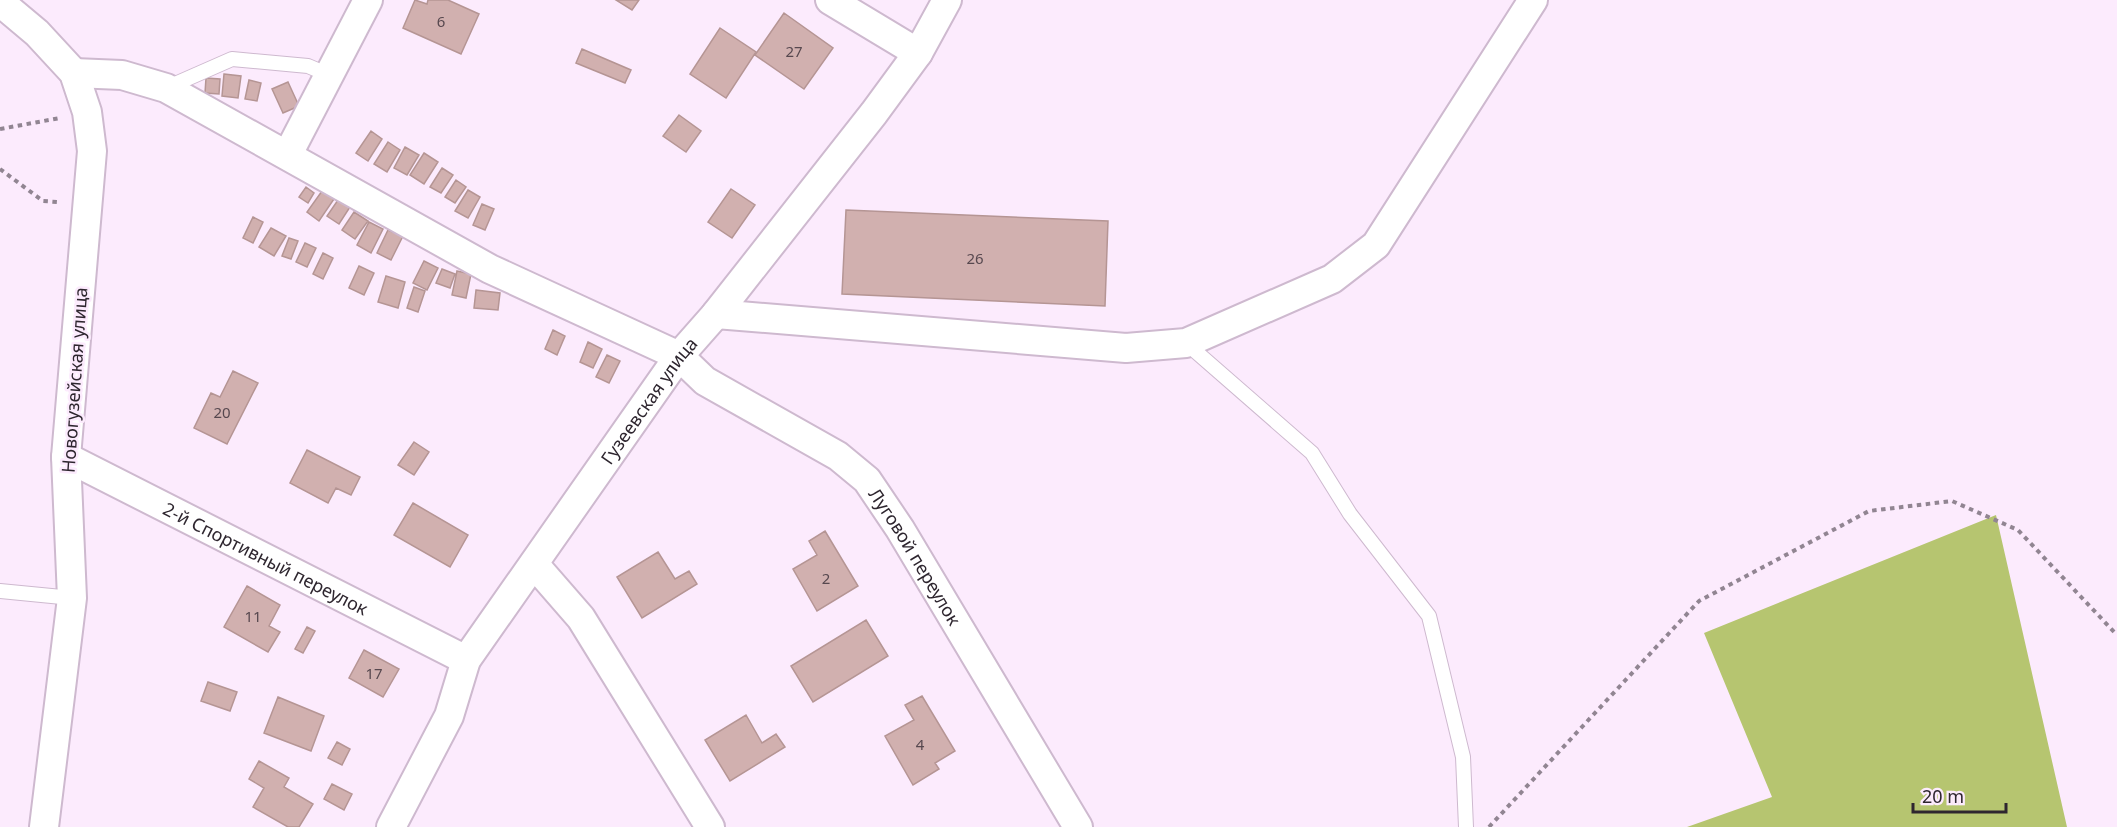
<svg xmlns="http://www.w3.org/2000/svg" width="2117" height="827" font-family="'Noto Sans',sans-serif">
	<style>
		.forest { fill: #b6c570 }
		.building { fill: #d1b0af; stroke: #b59594; stroke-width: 1.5 }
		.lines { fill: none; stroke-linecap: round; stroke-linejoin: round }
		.service-casing { stroke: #ceb9cf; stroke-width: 16 }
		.minor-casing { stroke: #ceb9cf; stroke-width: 32 }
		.path { stroke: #918592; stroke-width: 4; stroke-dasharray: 4.5 4.5; stroke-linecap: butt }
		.service { stroke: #fff; stroke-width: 14 }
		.minor { stroke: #fff; stroke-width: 28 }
		.labels { text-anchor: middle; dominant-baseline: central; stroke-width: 5; stroke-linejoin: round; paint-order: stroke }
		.number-label { font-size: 15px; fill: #57484f }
		.street-label { font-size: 18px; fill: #2e262f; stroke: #fcebfd }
	</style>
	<rect width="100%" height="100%" fill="#fcebfd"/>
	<path class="forest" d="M1996 515 2067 827H1687L1772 797 1704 633Z"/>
	<path class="building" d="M415 0 427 4 428 0H448L479 14 461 54 403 28Z
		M616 0H639L632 10Z
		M784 13 833 48 804 89 755 55Z
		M720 28 756 52 726 98 690 74Z
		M582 49 631 70 625 83 576 63Z
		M224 74 241 76 238 98 222 96Z
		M206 78 220 79 219 94 205 93Z
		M249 80 261 83 257 101 245 99Z
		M288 82 299 106 283 113 272 89Z
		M679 115 701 131 686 152 663 136Z
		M371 131 382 139 368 161 356 153Z
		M388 142 400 150 387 172 374 164Z
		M405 147 419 155 407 175 394 168Z
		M424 153 438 162 424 184 410 175Z
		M442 168 453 175 441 193 430 187Z
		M456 180 466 187 455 203 445 197Z
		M306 187 314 193 308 203 299 197Z
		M731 189 755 205 732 238 708 222Z
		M468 190 480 197 468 218 455 211Z
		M322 191 334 199 319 221 307 212Z
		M338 200 350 207 339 224 327 216Z
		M482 204 494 209 485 230 473 225Z
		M846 210 1108 221 1105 306 842 294Z
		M354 212 368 221 355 239 342 230Z
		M253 217 263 222 253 243 243 238Z
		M369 222 383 229 371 253 357 245Z
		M271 228 286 236 274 256 259 247Z
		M388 230 403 236 391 260 377 253Z
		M289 238 298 241 291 259 282 256Z
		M305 243 316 248 307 267 296 262Z
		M323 253 333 258 323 279 313 274Z
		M424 261 438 268 427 290 413 283Z
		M359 266 374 273 364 295 349 288Z
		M442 269 455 274 450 288 436 283Z
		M457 271 471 274 466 298 452 295Z
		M386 276 405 282 398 308 378 302Z
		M414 287 425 291 418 312 407 308Z
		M476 290 500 293 498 310 474 308Z
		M553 330 565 336 557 355 545 349Z
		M588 342 602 349 593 368 580 362Z
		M607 355 620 361 609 383 596 377Z
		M233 371 258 383 227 444 194 428 211 393 220 397Z
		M414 442 429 452 414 475 398 465Z
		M307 450 360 477 351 495 336 488 328 503 290 483Z
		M413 503 468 535 450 567 394 535Z
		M825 531 858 586 817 611 793 569 817 555 809 541Z
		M658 552 675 579 689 571 697 584 642 618 617 577Z
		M247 586 280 605 269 626 280 632 268 652 224 627Z
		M866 620 888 656 813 702 791 666Z
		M307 627 315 631 303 653 295 649Z
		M364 650 399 669 383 697 349 678Z
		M208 682 237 692 230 711 201 701Z
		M922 696 955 751 935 763 939 769 913 785 885 736 914 720 905 705Z
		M278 697 324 716 311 751 264 733Z
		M746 715 762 743 776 734 785 747 730 781 705 740Z
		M337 742 350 749 342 765 328 758Z
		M259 761 289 778 284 787 313 804 299 827H288L253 807 264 788 249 779Z
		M332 784 352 794 344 810 324 799Z"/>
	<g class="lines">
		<g class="service-casing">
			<path id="service" d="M166 88 232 59 308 66 329 75
				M1186 343 1312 453 1350 514 1429 616 1463 757 1466 827
				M0 591 72 598"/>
		</g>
		<g class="minor-casing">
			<g id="minor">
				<path d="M830 0 918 53"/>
				<path d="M0 2 37 33 74 73 87 112 92 151 66 457 72 598 44 827"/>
				<path id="s1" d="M74 73 122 75 166 88 490 269 679 356 705 381 838 456 867 480 900 529 1078 827"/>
				<path d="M288 154 368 0"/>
				<path d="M716 314 1126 348 1186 343 1332 279 1376 245 1533 0"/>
				<path id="s2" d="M66 457 466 660"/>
				<path d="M534 564 581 618 710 827"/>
				<path id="s3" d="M391 827 449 716 466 660 679 356 716 314 874 113 918 53 947 0"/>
			</g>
		</g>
		<path class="path" d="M0 129 60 118
			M0 169 43 201 57 202
			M1489 827 1699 601 1869 511 1952 501 2018 530 2117 635"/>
		<use href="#service" class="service"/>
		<use href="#minor" class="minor"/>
	</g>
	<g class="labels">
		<g class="number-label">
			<text x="441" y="21">6</text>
			<text x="794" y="51">27</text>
			<text x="975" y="258">26</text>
			<text x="222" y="412">20</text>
			<text x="826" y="578">2</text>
			<text x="253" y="616">11</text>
			<text x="374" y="673">17</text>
			<text x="920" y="744">4</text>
		</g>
		<g class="street-label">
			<text transform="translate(74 380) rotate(-86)">Новогузейская улица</text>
			<text stroke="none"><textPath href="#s3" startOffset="501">Гузеевская улица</textPath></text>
			<text stroke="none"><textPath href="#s1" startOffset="990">Луговой переулок</textPath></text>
			<text stroke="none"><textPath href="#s2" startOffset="224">2-й Спортивный переулок</textPath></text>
		</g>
	</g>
	<path d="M1913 803v9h93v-9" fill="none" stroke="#2e262f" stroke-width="3"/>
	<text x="1922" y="803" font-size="18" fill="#2e262f" stroke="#fcebfd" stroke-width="4.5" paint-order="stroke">20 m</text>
</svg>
